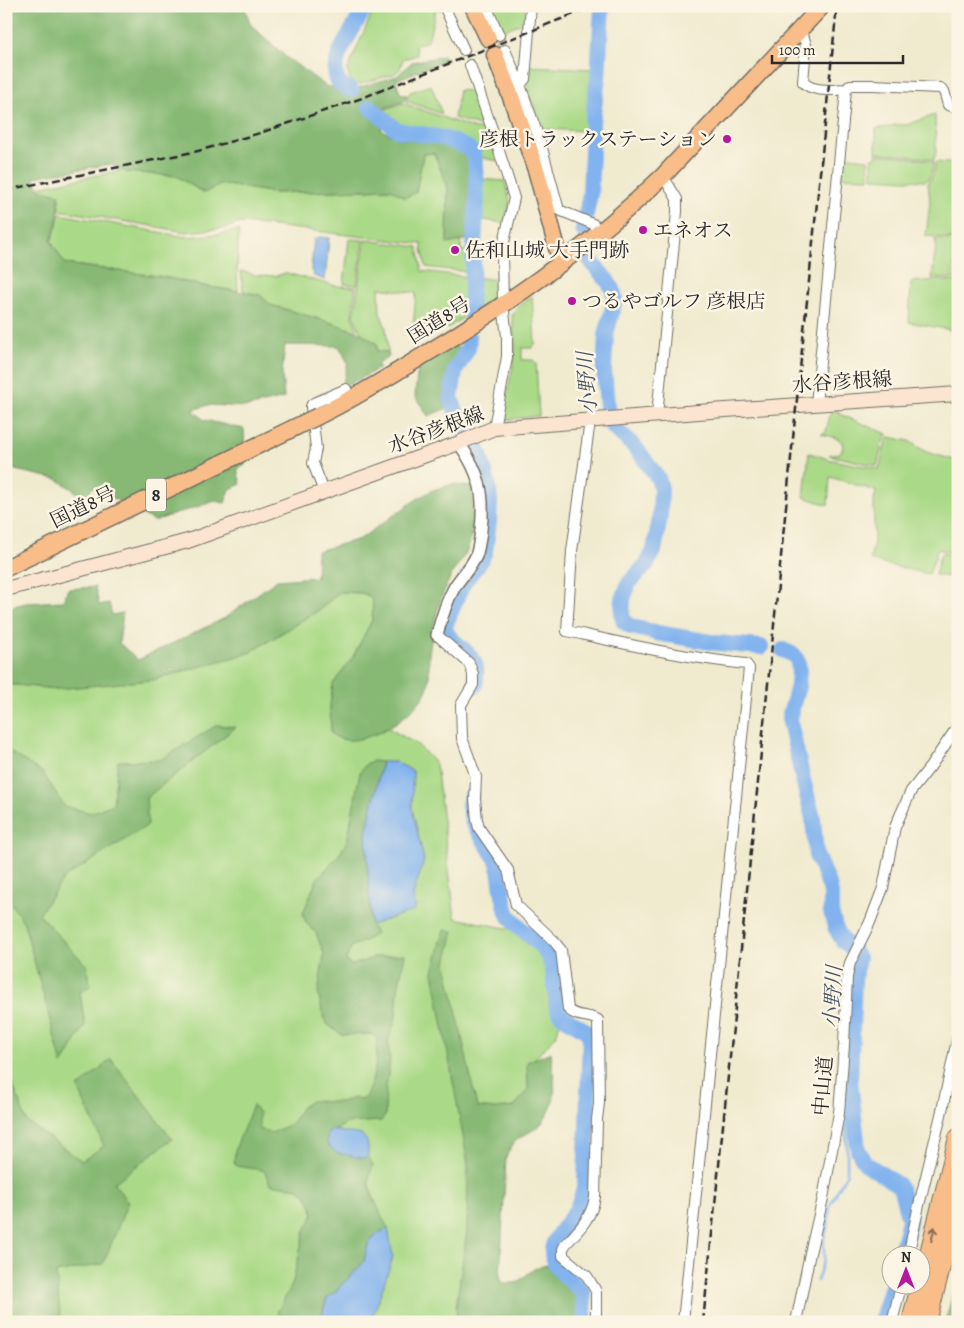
<svg xmlns="http://www.w3.org/2000/svg" width="964" height="1328" font-family="Alegreya,'Noto Serif JP',serif">
	<style>
		.green { fill: #aad987; stroke: #6a8259 }
		.forest { fill: #87b974; stroke: #597250 }
		.water { fill: #82b3ee; stroke: #566f8c }
		.lines { fill: none; stroke-linecap: round; stroke-linejoin: round }
		.stream { stroke: #82b3ee; stroke-width: 2.5 }
		.river { stroke: #82b3ee; stroke-width: 16 }
		.minor-tunnel { stroke: #c9c4ae; stroke-width: 10; stroke-dasharray: 10 5; stroke-linecap: butt }
		.minor-casing { stroke: #706e64; stroke-width: 12 }
		.tertiary-casing { stroke: #706e64; stroke-width: 14 }
		.secondary-casing { stroke: #706e64; stroke-width: 16 }
		.trunk-casing { stroke: #706e64; stroke-width: 19 }
		.motorway-casing { stroke: #706e64; stroke-width: 20 }
		.minor { stroke: #fff; stroke-width: 10 }
		.tertiary { stroke: #fff; stroke-width: 11 }
		.secondary { stroke: #fce5d0; stroke-width: 14 }
		.trunk { stroke: #f8bd89; stroke-width: 16 }
		.motorway { stroke: #f8bd89; stroke-width: 18 }
		.rail { stroke: #2b2b2b; stroke-width: 2.5; stroke-dasharray: 8 4; stroke-linecap: butt }
		.trunk-bridge-casing { stroke: #706e64; stroke-width: 19; stroke-linecap: butt }
		.trunk-bridge { stroke: #f8bd89; stroke-width: 16 }
		.oneway { stroke: #876d55 }
		.poi-dot { fill: #b5179e; stroke: #fcf5e5; stroke-width: 2 }
		.labels { text-anchor: middle; dominant-baseline: central; stroke-width: 5; stroke-linejoin: round; paint-order: stroke }
		.shield { fill: #fcf5e5; stroke: #6a6863; stroke-width: 1 }
		.shield-label { font-size: 19px; font-weight: bold; fill: #2b2b2b }
		.poi-label { font-size: 20px; fill: #2b2b2b; stroke: #fcf5e5; text-anchor: start }
		.street-label { font-size: 20px; fill: #2b2b2b; stroke: #fcf5e5 }
		.water-label { font-size: 21px; font-style: italic; fill: #455466; stroke: #fcf5e5 }
	</style>
	<rect width="100%" height="100%" fill="#fcf5e5"/>
	<filter id="ink" filterUnits="userSpaceOnUse"><feTurbulence type="fractalNoise" baseFrequency=".02" numOctaves="2"/><feDisplacementMap in="SourceGraphic" scale="10" xChannelSelector="R" yChannelSelector="G"/><feConvolveMatrix kernelMatrix="1 2 1 2 8 2 1 2 1" color-interpolation-filters="sRGB"/></filter>
	<filter id="wash" filterUnits="userSpaceOnUse"><feTurbulence type="fractalNoise" baseFrequency=".0096" numOctaves="4" result="noise"/><feDisplacementMap in="SourceGraphic" scale="20" xChannelSelector="R" yChannelSelector="G"/><feGaussianBlur stdDeviation="1.12" result="paint"/><feColorMatrix in="noise" values="0 0 0 0 0 0 0 0 0 0 0 0 0 0 0 0 0 1.4 0 .05"/><feComposite in="paint" operator="in"/></filter>
	<g filter="url(#wash)">
		<rect width="100%" height="100%" fill="#f0eacf"/>
		<path class="green" d="M375 6H439L441 10 436 9 428 41 415 45 417 55 403 59 400 69 394 74 353 86 347 71Z
			M491 6H519L525 8 527 21 503 30 500 25Z
			M529 66 595 69 589 131 541 129 527 89Z
			M431 85 442 114 406 101 410 92Z
			M459 90 475 92 487 126H479L454 118Z
			M403 103 475 129 488 130 499 161 487 159 477 155 476 152 470 145 444 135 397 127 385 116 386 109Z
			M935 115 936 152 934 159C914 157 895 153 876 153V129L879 128 891 127 893 125H906Z
			M434 153 448 188 447 244 460 241 462 251 471 250 469 272 426 267 422 249V244L265 225 240 223 226 228 186 232 59 210V194L39 189 38 187 123 170 126 172 177 176 203 193 221 184 275 193 391 189 416 192 423 154Z
			M876 155H890L934 161 929 179 925 181 872 178V158H875Z
			M841 156 868 159 869 178 840 177Z
			M936 162 958 164V239L926 236 930 202 928 182 931 180Z
			M479 179 505 181 510 202 504 223 477 219Z
			M59 214 186 237 221 234 239 230 237 269 238 291 203 286 165 277 65 264 51 242 57 226Z
			M349 239 363 240 357 285 344 284Z
			M935 239 958 240V279L955 280 957 256H956L953 270V279L932 278 936 246Z
			M365 240 418 247 422 271 469 277 467 315 449 327 443 329 442 328 434 331V324H429L427 331 413 328 416 293 379 288 380 313 386 328 388 352 377 351V344L361 333 354 317Z
			M241 271 255 275 276 276 286 273 336 286 356 287 352 316 358 332 329 322 270 305 260 295 243 291Z
			M475 277 497 280 499 294 476 309V305L473 307Z
			M940 280 958 282V327L951 330 909 322 911 282Z
			M532 296 535 344 532 348H522V360H533L536 363 539 416 505 420 502 417 514 361 515 344 512 316 517 307Z
			M831 411H838L842 415 887 434 882 444 877 466 829 455 840 453 843 448 842 442 837 438 821 434 826 432Z
			M889 437 909 441 926 452 958 461V554L938 549 929 574 884 564 870 560 874 542V501L876 491 830 477 828 505 804 497 809 453 832 460 879 469 886 442Z
			M943 553 958 557V578L935 575 940 556Z
			M340 592 361 593 367 595 372 600 373 606 372 620 353 657 333 684 330 705 331 733 376 734 388 728 418 745 436 764 455 918 516 930 552 956 562 1016 556 1036 534 1059 528 1102 516 1113 469 1322H6V684L57 689 249 653 319 610Z"/>
		<path class="forest" d="M6 6H247L245 9 251 25 286 57 327 87 357 88 397 76 412 62 443 56 449 59 396 80 400 93 407 95 404 101 385 108 381 130 399 139 439 142 464 153 469 157 472 189 469 239 447 244 448 188 434 153 423 154 416 192 405 198 391 189 275 193 221 184 204 193 177 176 126 172 112 164 34 177 39 189 59 194C59 213 58 223 51 241L65 264 165 277 203 286 260 295 271 305 329 322 361 333 377 344V351L388 352 389 357 377 364 380 368 344 387 343 383 348 363 339 346 285 345 282 374 284 398 247 407 208 405 193 410 204 420 244 429 245 465 237 470 241 484 230 489 225 503 215 501 154 521 93 487 84 497 57 479 6 468Z
			M455 344 461 350 452 406 428 416 415 396 418 366Z
			M453 484 472 487C473 504 474 536 467 551 463 559 456 566 452 574 447 583 439 602 437 613 433 626 431 641 429 654 428 665 431 678 427 689 419 714 354 757 331 733L330 705 333 684 353 657 372 620 373 606 372 600 367 595 361 593 340 592 319 610 249 653 152 680 57 689 6 684V608L26 603 63 601 68 589 95 587 99 605 109 603 112 615 123 613 119 643 138 660 225 618 277 580 316 577 317 551 360 539 417 499 433 490Z
			M217 725 236 727 146 798 148 825 64 878 39 914 55 932 87 966 90 986 80 992 85 1025 62 1065 24 923 6 896V749L43 773 64 806 91 813 113 804 118 761 160 760Z
			M373 761 382 762 366 834 371 925 376 934 365 941 352 946 346 959 347 962 352 965 376 957 405 954 398 990 396 1017 388 1041 390 1061 386 1087 385 1116 381 1121 347 1123 336 1130H332L327 1144 366 1158 368 1156 373 1165C371 1171 368 1178 369 1184 369 1189 385 1224 388 1228L374 1236 368 1244 364 1261 354 1273 339 1287 336 1292 327 1298 320 1322H282L277 1320 278 1310 292 1285 305 1230 313 1216 312 1206 306 1195 298 1188 270 1184 265 1172 262 1170 236 1166 234 1163 235 1150 253 1105 259 1113V1129L272 1133 292 1123 302 1107 311 1101 340 1102 354 1098 364 1099C375 1081 377 1059 377 1038L371 1034 342 1035 328 1025 324 1019 318 993 324 954 316 933 306 923 303 913 317 879 338 856 344 847 348 837 360 772 367 763Z
			M444 930 454 931 446 963 477 1107 495 1109 514 1107 528 1089 527 1062 551 1052C553 1074 560 1097 546 1117 544 1120 542 1123 539 1126 521 1139 515 1135 506 1158L500 1277 503 1283H516L534 1269 546 1265 559 1275 579 1300 578 1322H457L456 1307 467 1230 468 1164 433 972Z
			M111 1059 172 1139 114 1183 128 1202 103 1264 56 1273 61 1322H6V1067L27 1122 82 1161 104 1146 78 1088Z
			M958 1275V1322H945Z"/>
		<path class="water" d="M320 237 329 238 325 280 314 276 311 270 314 239Z
			M382 762H396L413 771 412 808 424 860 413 895 416 906 413 911 371 925 366 834Z
			M332 1130 362 1135C369 1140 368 1148 368 1156L366 1158H362L337 1153 327 1144V1134Z
			M388 1228 393 1257 377 1305 370 1322H320L327 1298 336 1292 339 1287 354 1273 364 1261 368 1244 374 1236Z"/>
		<g class="lines">
			<path class="stream" d="M817 1281 824 1259V1239L828 1225 830 1205 847 1173V1146L845 1121 850 1081"/>
			<path class="river" d="M351 90C346 87 341 85 338 81 326 61 358 25 365 6
				M370 107 397 130 444 138 468 148 474 154 476 166 477 196 470 313
				M583 230 590 194 592 152V122L598 78 602 6
				M586 254 594 265 606 279 613 289 615 300 606 335 604 369 607 406 612 426 636 448 658 478 661 488 660 517 654 551 646 565 629 583 623 599 622 616 624 622 632 627 657 633 717 643 761 647
				M469 338 468 348 455 371 451 398 456 412 464 429 479 452 488 484 490 500 489 522 485 552 480 562 467 578 461 588 445 626C444 639 469 649 474 662 478 669 476 678 475 686
				M783 650 794 655 798 662 799 670 798 686 789 718 803 780 813 818 816 855 830 888 831 894V912L835 927 843 941 852 948 858 958 854 979 850 1081 858 1150 865 1163 898 1185 901 1190 909 1220 900 1256
				M471 796 469 806 473 823 498 862 502 890 507 913 516 924 542 947 549 958 553 970 557 1008 562 1016 585 1030 590 1035 585 1184C583 1193 581 1202 576 1210 565 1229 541 1245 558 1268 564 1277 575 1284 583 1292L585 1322
				M881 1322 892 1286"/>
		</g>
	</g>
	<g filter="url(#ink)">
		<g class="lines">
			<path class="minor-tunnel" d="M499 35 505 50"/>
			<g class="minor-casing">
				<path id="minor" d="M444 6 464 50
					M486 6 499 35
					M798 31 804 38 806 45 803 82C810 90 824 90 834 90 839 90 841 88 846 90
					M505 50 520 85 540 141 559 210 593 224 601 232
					M470 65 492 129 514 198 502 251 503 305 507 336V357L494 428
					M520 85 525 79 531 6
					M816 404 846 90 850 85H873L940 88 944 91 948 105 958 108
					M657 415 677 212V199L663 176
					M589 421V428L572 551 567 631C626 644 685 658 746 664L749 668 683 1322
					M324 492 313 463 316 448 311 407 312 404 316 402 346 389 351 400
					M437 635 469 663 473 674V685L461 705 462 738 476 777 475 799 477 820 479 828 508 870 516 905 553 940 561 950 568 1009C576 1018 588 1014 598 1020L599 1103 597 1119 595 1197C592 1217 579 1230 565 1245L563 1249V1256L587 1276 596 1291V1322
					M908 1256 919 1205 941 1115 958 1035
					M796 1322 810 1253 823 1198 839 1113 844 1045 847 977 850 963 870 922 883 888 895 827 911 791 930 767 958 726
					M892 1322 901 1286"/>
			</g>
			<g class="tertiary-casing">
				<path id="tertiary" d="M437 635C441 619 446 602 454 588 460 577 471 568 476 556 479 548 480 538 481 530 485 493 480 473 459 443"/>
			</g>
			<g class="secondary-casing">
				<path id="secondary" d="M6 589 188 541 459 443 494 428 711 411 958 394"/>
			</g>
			<g class="trunk-casing">
				<path id="trunk" d="M473 6 488 38
					M495 55 511 97 537 173 561 263
					M318 416C355 398 389 377 424 355 509 304 591 246 663 176L822 6
					M6 568 306 422"/>
			</g>
			<g class="motorway-casing">
				<path id="motorway" d="M922 1281 958 1138
					M911 1322 920 1286
					M927 1322 958 1200"/>
			</g>
			<use href="#minor" class="minor"/>
			<use href="#tertiary" class="tertiary"/>
			<use href="#secondary" class="secondary"/>
			<use href="#trunk" class="trunk"/>
			<use href="#motorway" class="motorway"/>
			<path class="rail" d="M6 190 198 151 260 133 362 98 594 6
				M703 1322 837 6"/>
			<g class="trunk-bridge-casing">
				<path id="trunk-bridge" d="M306 422 318 416"/>
			</g>
			<use href="#trunk-bridge" class="trunk-bridge"/>
		</g>
		<defs><path id="oneway-shaft" d="M-6 0H5M1.5-3L5.5 0L1.5 3" fill="none" stroke-width="1.6" stroke-linecap="round" stroke-linejoin="round" transform="scale(1.25)"/></defs>
		<use class="oneway" href="#oneway-shaft" transform="translate(933 1234) rotate(-76)"/>
	</g>
	<g class="poi-dot">
		<circle cx="727" cy="139" r="5"/>
		<circle cx="643" cy="230" r="5"/>
		<circle cx="455" cy="250" r="5"/>
		<circle cx="572" cy="301" r="5"/>
	</g>
	<g class="labels">
		<rect class="shield" x="146" y="478.5" width="20" height="33" rx="4"/>
		<g class="shield-label">
			<text x="156" y="495">8</text>
		</g>
		<g class="poi-label">
			<text x="717" y="139" text-anchor="end">彦根トラックステーション</text>
			<text x="653" y="230">エネオス</text>
			<text x="465" y="250">佐和山城 大手門跡</text>
			<text x="582" y="301">つるやゴルフ 彦根店</text>
		</g>
		<g class="street-label">
			<text transform="translate(439 320) rotate(-32)">国道8号</text>
			<text transform="translate(842 382) rotate(-4)">水谷彦根線</text>
			<text transform="translate(436 430) rotate(-20)">水谷彦根線</text>
			<text transform="translate(83 507) rotate(-26)">国道8号</text>
			<text transform="translate(823 1086) rotate(-85)">中山道</text>
		</g>
		<g class="water-label">
			<text transform="translate(587 383) rotate(-94)">小野川</text>
			<text transform="translate(833 997) rotate(-87)">小野川</text>
		</g>
	</g>
	<rect width="964" height="1328" fill="none" stroke="#fcf5e5" stroke-width="25"/>
	<g transform="translate(906 1270)"><circle r="24" fill="#fcf5e5" stroke="#a8a49b"/>
	<path d="M0-4L9 19L0 12L-9 19Z" fill="#b5179e"/>
	<text y="-8" font-size="14" font-weight="bold" text-anchor="middle" fill="#2b2b2b">N</text>
	</g>
	<path d="M772 55v8h131v-8" fill="none" stroke="#2b2b2b" stroke-width="2.5"/>
	<text x="779" y="55" font-size="15" fill="#2b2b2b" stroke="#fcf5e5" stroke-width="4" paint-order="stroke">100 m</text>
</svg>
